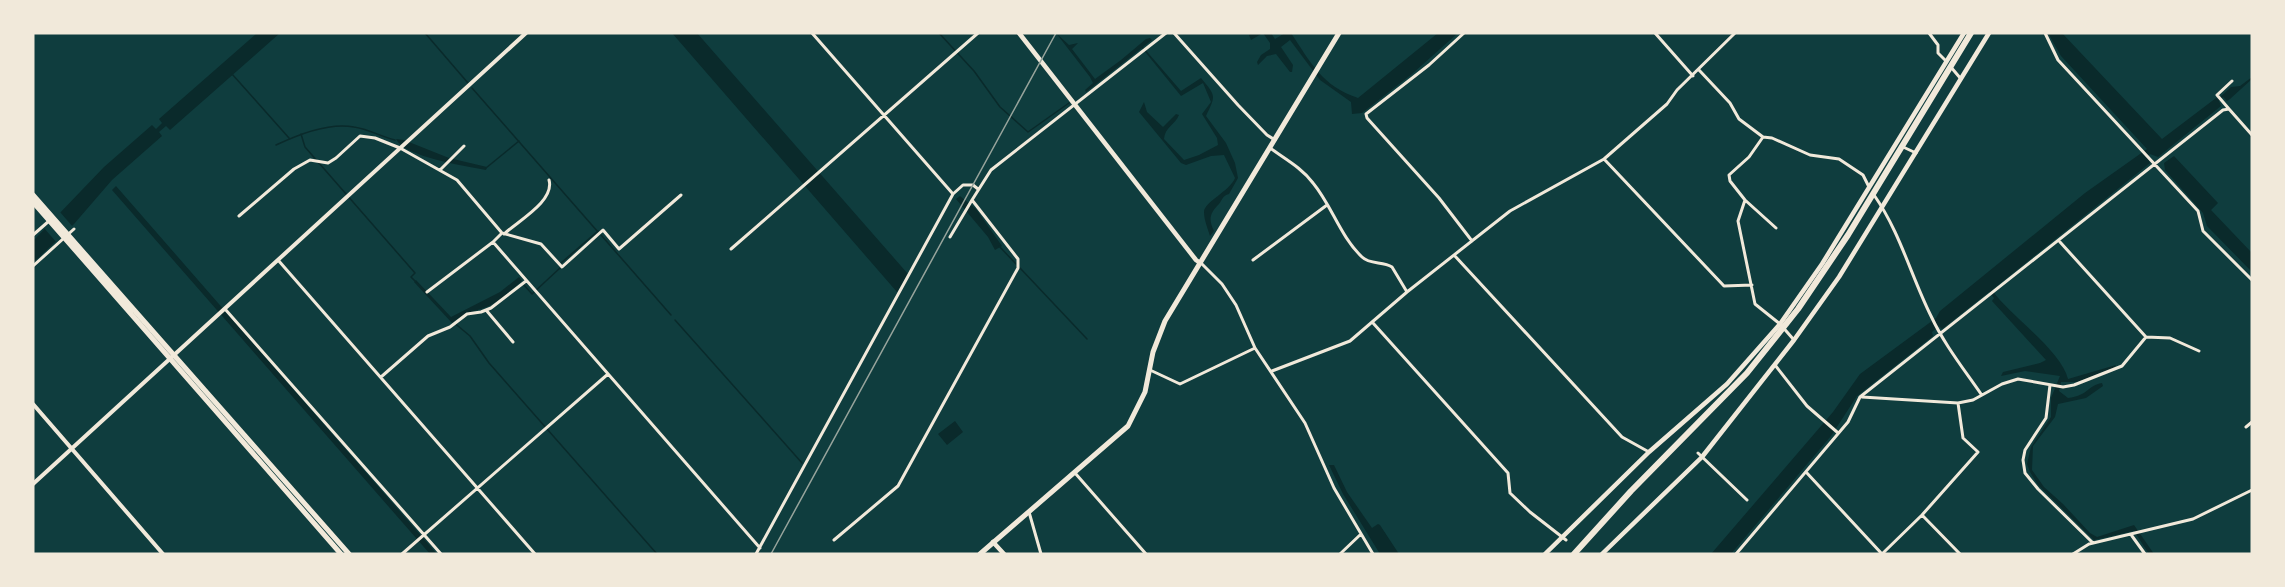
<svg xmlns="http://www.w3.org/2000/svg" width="2285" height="587" font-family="'Public Sans',sans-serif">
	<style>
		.water { fill: #0a2a2b }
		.pier { fill: #0f3d3e }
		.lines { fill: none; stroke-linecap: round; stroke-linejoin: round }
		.stream { stroke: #0a2a2b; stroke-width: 1.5 }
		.minor { stroke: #f1e9da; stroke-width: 3 }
		.tertiary { stroke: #f1e9da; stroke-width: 4 }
		.secondary { stroke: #f1e9da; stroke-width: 4.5 }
		.trunk { stroke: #f1e9da; stroke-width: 5 }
		.motorway { stroke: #f1e9da; stroke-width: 6 }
		.rail { stroke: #97a49c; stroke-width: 1.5 }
	</style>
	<rect width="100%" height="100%" fill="#0f3d3e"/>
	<path class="water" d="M257 33H280L170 130 166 126 159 132 162 136 112 180 74 224 33 263V241L104 167 152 125 156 129 162 123 159 119Z
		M672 33H697L908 274 897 292Z
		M1056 33 1069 45 1078 43 1072 49 1095 79 1121 60 1146 39 1150 38 1152 40 1143 47 1181 91 1201 78C1216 96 1216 95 1206 116L1226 143 1235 163 1238 178 1229 194C1222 196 1223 199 1219 204 1210 213 1208 219 1214 231L1210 236C1208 229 1204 220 1204 212 1204 202 1230 191 1235 178L1224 155 1211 156 1186 165 1181 163 1139 112 1144 102 1147 112 1163 127 1176 114 1179 115C1175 125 1165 127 1164 139L1184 160 1199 155 1218 145 1217 138 1202 114 1211 102 1203 83 1181 96 1142 48 1086 92 1085 90 1093 83 1090 77Z
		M1252 33H1271L1275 39 1285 33H1291C1311 63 1322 86 1358 98L1438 33H1458L1412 74 1362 113 1352 114 1351 102 1320 80 1290 40 1281 47 1293 65 1292 72H1290L1276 54 1267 56 1258 65 1257 62 1261 55 1270 49V43L1263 33 1251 40 1249 35Z
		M2048 33H2062L2162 139 2216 98 2218 99 2231 87 2240 86 2252 77V79L2230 99 2227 101 2223 97 2219 101 2221 106 2158 157 2150 154 2148 157 2150 163 1992 290C2008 314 2061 350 2068 379L2116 365 2114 368 2077 382H2061L2059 391 2068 398C2088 396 2088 385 2102 383L2103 386 2086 398 2058 404 2055 417 2033 446 2032 470 2044 487 2063 504 2090 533 2097 537 2134 525 2154 554H2149L2134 531 2094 540 2038 485 2030 472 2027 464 2031 447 2051 417V398L2060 376 2025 371 2001 376 2003 372 2040 363 2046 360 1992 301 1994 298 1989 292 1942 329 1939 326 1932 332 1933 336 1857 396 1831 436 1731 554H1711L1833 412 1860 374 1936 318 1940 311 2085 193 2147 149 2061 56Z
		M396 139 404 140 449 158 487 167 486 170C466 166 404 157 396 139Z
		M2174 156 2218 203 2211 210 2252 253V272L2207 226 2203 213 2165 170 2164 163Z
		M116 186 437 554H430L112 190Z
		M960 196 976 209 1002 246 995 250 988 237 956 199Z
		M519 277 522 281C512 289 503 299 491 305 476 312 467 311 452 323L414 282 416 280 451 317 500 292Z
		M955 421 963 432 947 445 938 434Z
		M1329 465H1334L1347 492 1372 528 1378 524 1380 525 1399 554H1380L1343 494Z"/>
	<path class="pier" d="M60 212 73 227 57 243 44 228Z"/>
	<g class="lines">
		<path class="stream" d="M425 33 468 83
			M939 33 974 71 1000 107 1028 132 1069 103
			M232 74 289 138
			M472 88 598 232
			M301 134 305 147 415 273 411 277 416 282
			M276 145C299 134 329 122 354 127 368 129 382 137 395 140
			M486 168 519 141
			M601 235 671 315
			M999 246 1016 264
			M561 263 598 231
			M1020 268 1087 339
			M524 285 532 294 560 268
			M675 320 802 463
			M452 321 470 336 489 363 657 554"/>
		<path class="minor" d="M812 33 953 194
			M1174 33 1238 105 1267 135 1275 140
			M1464 33 1429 65 1366 114 1367 118 1439 198 1472 241
			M1655 33 1693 76
			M1929 33 1938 45V53L1946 61
			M2045 33 2058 60 2198 211 2203 231 2252 280
			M1950 66 1961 79
			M1699 70 1730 103 1739 119 1763 137 1772 138 1810 155 1839 159 1863 175 1869 187
			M2229 109 2217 95 2232 81
			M1763 137 1749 157 1729 175 1730 181 1745 200 1738 221 1755 304 1780 324 1794 340
			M1901 146 1916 153
			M1270 148C1285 159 1302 168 1313 183 1332 206 1340 236 1362 257 1370 265 1383 261 1392 267L1407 292
			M1604 159 1724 286 1752 285
			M440 170 464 146
			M1874 195C1900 232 1911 276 1931 316 1944 344 1963 368 1981 394
			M1745 200 1776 228
			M239 216 294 169 310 160 328 163 336 158 360 136 375 138 400 148 457 180 502 233 493 242 760 548
			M502 233 541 244 562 267 603 230 619 249 681 195
			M504 234C518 221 555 201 549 180
			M33 235 49 221
			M950 237 972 200
			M2060 242 2146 337
			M731 249 978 33
			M1454 255 1622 437 1649 452
			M278 260 535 554
			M1253 260 1327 205
			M1201 263 1222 284 1236 305 1255 348 1305 423 1334 488 1373 554
			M33 266 74 229
			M427 292 493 242
			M225 309 441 554
			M486 310 513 342
			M1373 323 1508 473 1510 493 1530 512 1566 540
			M1775 365 1807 406 1837 432
			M1150 370 1180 384 1255 348
			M1272 371 1350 341 1407 292 1510 211 1604 159 1667 104 1677 90 1735 33
			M381 377 428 336 450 327 467 314 481 312 491 308 526 281
			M2050 385 2046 418 2025 450 2023 460 2025 473 2038 489 2093 543
			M1862 397 1958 403 1973 400 2002 384 2018 379 2063 387 2074 385 2122 366 2146 337 2170 338 2199 351
			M2246 427 2252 422
			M1698 453 1747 500
			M1806 472 1882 554
			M1075 473 1146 554
			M1029 512 1041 554
			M1922 515 1960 554
			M2132 536 2145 554
			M834 540 898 486 1018 268V259L972 200 991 170 1166 33
			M402 554 608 374
			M756 554 953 194 963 185H973L978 189
			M1340 554 1361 534
			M1736 554 1848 422 1860 397 2223 110 2229 109 2252 135
			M1882 554 1922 515 1978 452 1963 438 1958 403
			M2073 554 2089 544 2193 519 2252 490"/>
		<path class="tertiary" d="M33 404 163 554
			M33 484 526 33"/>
		<path class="secondary" d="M1019 33 1196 260 1200 263
			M993 542 1004 554
			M1545 554 1649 452 1727 384 1780 324 1822 264 1964 33
			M1602 554 1702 457 1794 340 1839 277 1989 33"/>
		<path class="trunk" d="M33 195 349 554
			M33 202 341 554
			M980 554 1128 426 1145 392 1153 352 1165 321 1339 33"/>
		<path class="motorway" d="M1574 554 1631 491 1747 373 1798 309 1848 235 1971 33"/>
		<path class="rail" d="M771 554 1056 33"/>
	</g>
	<rect width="2285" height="587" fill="none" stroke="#f1e9da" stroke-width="69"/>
</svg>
